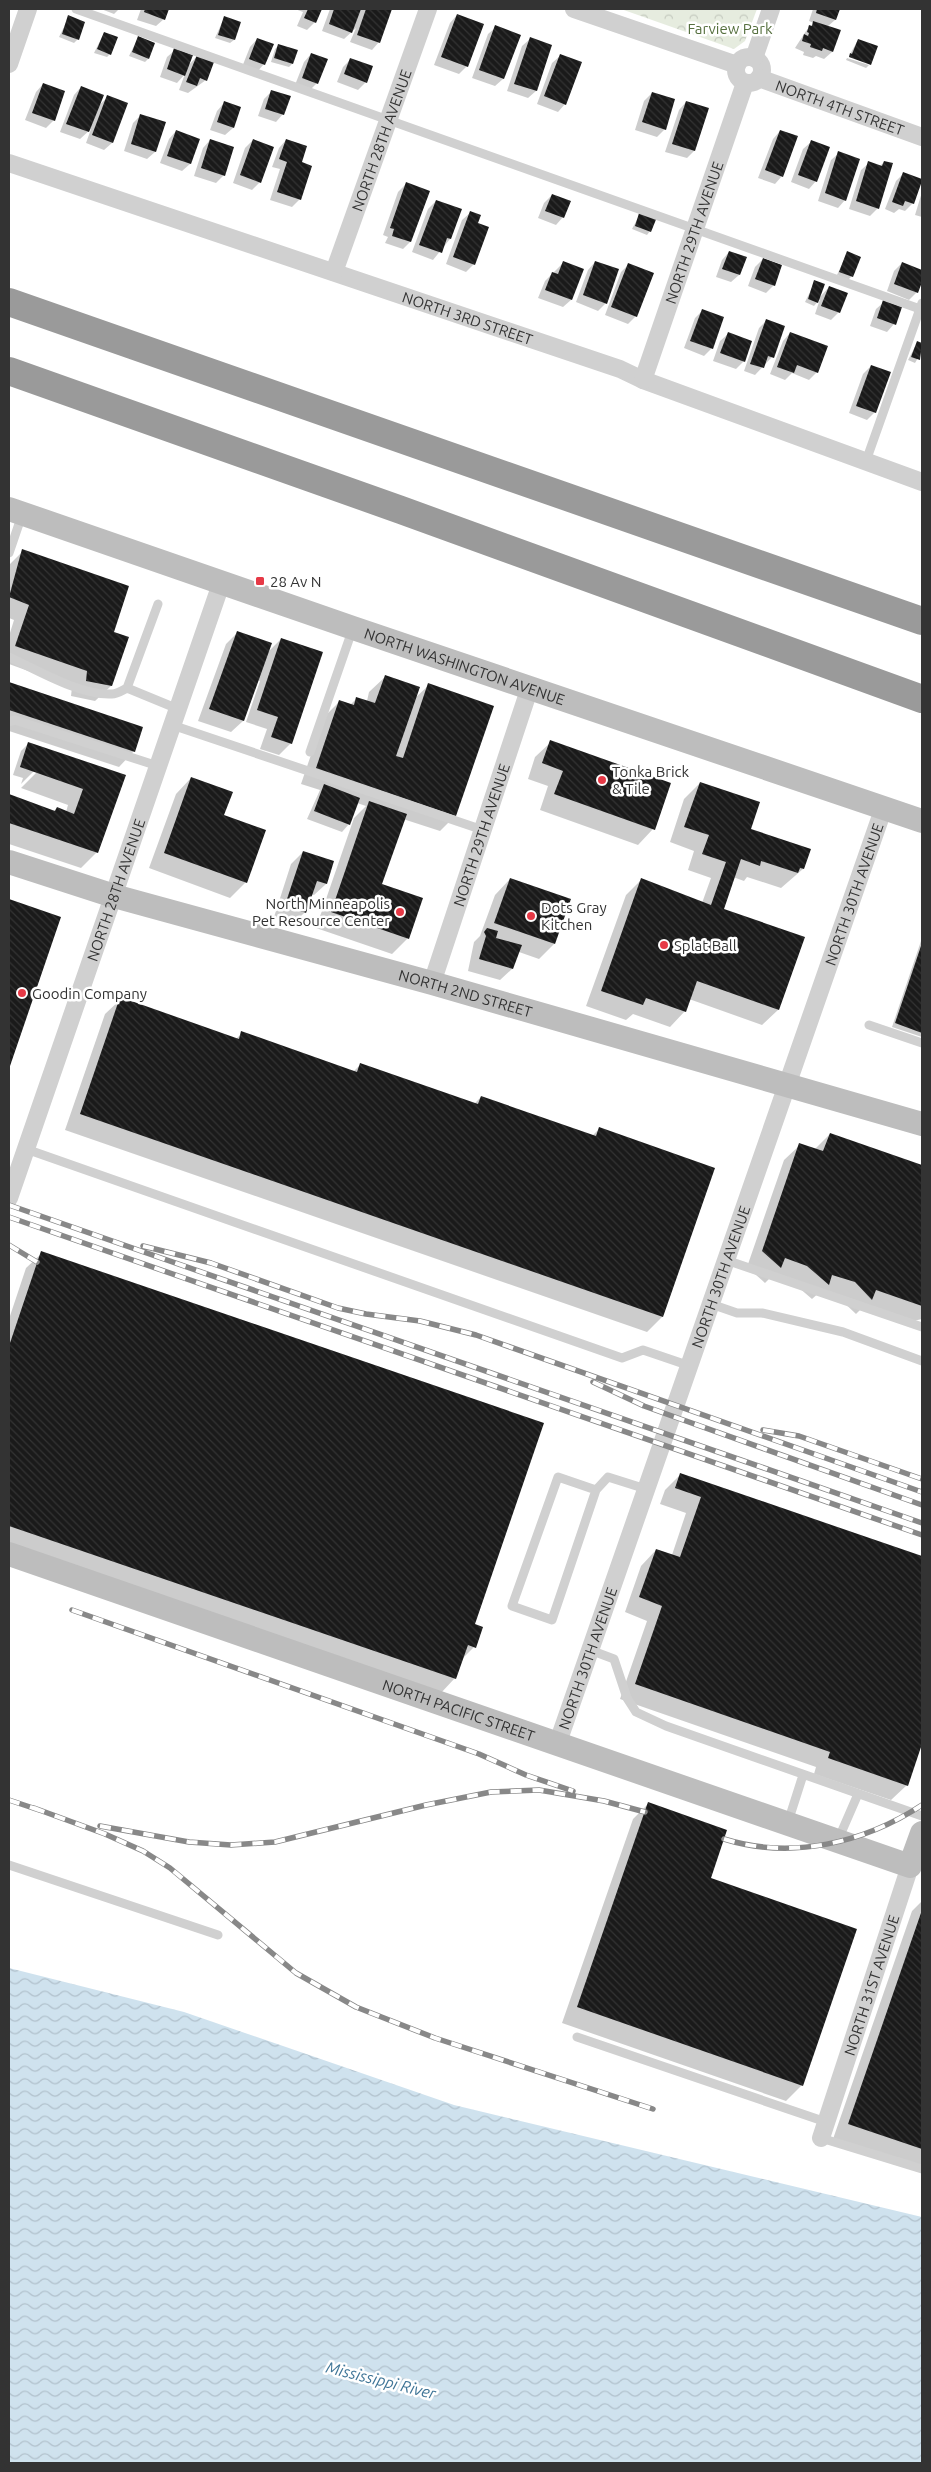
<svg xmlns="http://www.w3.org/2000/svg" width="931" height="2472" font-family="Ubuntu,sans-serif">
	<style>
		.forest { fill: url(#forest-crowns) }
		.water { fill: url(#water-waves) }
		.shadow { fill: #0003 }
		.building { fill: url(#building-back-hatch) }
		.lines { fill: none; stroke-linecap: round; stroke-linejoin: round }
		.lane { stroke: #d0d0d0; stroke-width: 9 }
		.street { stroke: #d0d0d0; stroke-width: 18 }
		.secondary { stroke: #bdbdbd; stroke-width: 24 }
		.highway { stroke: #9a9a9a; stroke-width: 28 }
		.rail-casing { stroke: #888; stroke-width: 5.5 }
		.rail { stroke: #fff; stroke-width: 4; stroke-dasharray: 11; stroke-linecap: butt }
		.poi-dot { fill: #e63946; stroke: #fff; stroke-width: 2 }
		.labels { text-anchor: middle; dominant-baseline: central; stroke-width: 5; stroke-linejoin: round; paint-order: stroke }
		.park-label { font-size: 15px; fill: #56703f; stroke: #fff }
		.street-label { font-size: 15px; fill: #333; stroke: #fff }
		.poi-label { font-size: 15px; fill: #333; stroke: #fff; text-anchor: start }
		.water-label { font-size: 16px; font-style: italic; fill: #3f7597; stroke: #fff }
	</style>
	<defs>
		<pattern id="forest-crowns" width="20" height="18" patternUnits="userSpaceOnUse" patternTransform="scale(1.25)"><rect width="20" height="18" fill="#e6ecdf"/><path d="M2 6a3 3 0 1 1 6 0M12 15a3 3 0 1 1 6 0" fill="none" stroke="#c6cbc0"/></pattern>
		<pattern id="water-waves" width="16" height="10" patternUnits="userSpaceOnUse" patternTransform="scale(1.25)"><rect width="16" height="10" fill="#cfe2ee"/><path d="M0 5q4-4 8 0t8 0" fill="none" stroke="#b2c2cd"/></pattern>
		<pattern id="building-back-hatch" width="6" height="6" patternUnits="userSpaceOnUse" patternTransform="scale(1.25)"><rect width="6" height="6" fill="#1a1a1a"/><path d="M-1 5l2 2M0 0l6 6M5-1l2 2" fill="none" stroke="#333"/></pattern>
	</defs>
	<rect width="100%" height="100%" fill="#fff"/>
	<path class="forest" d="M621 9H757L745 41 734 49Z"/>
	<path class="water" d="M9 1968 184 2012 454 2105 922 2217V2463H9Z"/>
	<path class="shadow" d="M101 9H119L114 14Z
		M141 9H168L164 19 156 26 137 20Z
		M295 9H320L315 22 307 30 297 26 303 12Z
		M330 9H391L379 42 372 50 350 42 356 28 344 39 322 31Z
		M813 9H839L835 20 827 27 839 31 832 52 824 59 816 56 813 58 803 55 804 52 795 48 806 31 814 23 809 21Z
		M457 15 467 66 459 74 434 65 450 23Z
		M69 17 78 39 74 43 59 37Z
		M224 18 240 23 234 40 230 43 215 38Z
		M496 27 503 79 495 86 472 78 488 34Z
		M104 33 110 54 107 57 94 53Z
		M138 38 148 59 145 62 129 56Z
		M257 39 264 64 257 72 242 67 250 47Z
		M530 39 551 46 536 91 528 98 507 91 522 46Z
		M858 40 870 63 849 56Z
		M278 46 292 64 289 67 271 62 275 49Z
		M175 50 188 66 197 56 206 80 188 93 179 90 185 74 177 83 160 77 167 57Z
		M311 54 317 83 309 91 295 85 304 62Z
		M560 56 565 104 558 112 537 104 552 63Z
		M847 58 869 65 866 68 846 60Z
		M351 59 366 82 358 90 337 82 343 67Z
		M43 84 54 120 46 128 25 120 36 92Z
		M81 87 97 107 108 97 112 143 104 150 86 143 91 129 80 139 60 132 74 95Z
		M272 91 283 114 276 122 258 116 264 99Z
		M652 93 665 129 657 137 635 130 644 101Z
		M686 102 694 151 687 158 665 152 679 110Z
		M224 103 233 128 225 135 210 130 217 111Z
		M141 115 155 152 147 159 124 151 133 123Z
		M176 131 199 140 190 164 182 171 160 163 169 139Z
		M780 131 782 176 775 184 758 178 773 139Z
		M210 140 224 175 216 183 194 176 203 148Z
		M253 140 260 182 252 190 233 183 245 148Z
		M286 140 300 163V199L292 207 270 200 280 169 272 167 279 148Z
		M811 142 816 181 809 189 791 182 803 149Z
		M839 153 845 200 838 208 818 201 831 160Z
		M884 162 878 208 870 216 849 209 861 170 869 163 880 166Z
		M904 173 913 203 905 211 899 209 894 213 885 209 896 181Z
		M406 184 410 242 403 249 385 243 388 237 383 235 398 192Z
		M922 192V217L915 215Z
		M552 195 563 217 556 225 538 218 544 203Z
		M436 201 450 239 433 260 412 252 428 209Z
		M641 212 650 231 647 235 632 229Z
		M470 213 477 223 474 264 466 272 446 264 462 220Z
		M729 252 739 275 731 282 716 277 722 260Z
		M847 253 852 276 848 280 837 275Z
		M763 259 774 285 766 293 748 286 755 267Z
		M595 262 606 303 598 311 576 302 588 270Z
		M563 263 571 300 563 307 538 298 545 281Z
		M902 263 922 271 917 292 909 300 887 291 894 271Z
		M628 265 636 316 628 324 605 315 621 272Z
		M815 282 819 298 829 287 839 312 831 320 815 314 820 299 814 306 805 302Z
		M884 302 894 324 887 332 870 326 876 309Z
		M702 311 712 348 704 356 684 348 695 318Z
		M767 320 772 357 755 375 744 371 759 328Z
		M790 333 817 372 809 380 792 373 785 380 770 374 783 341Z
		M728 334 744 361 736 369 713 361 720 341Z
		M917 343 922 345V351L915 363 908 360Z
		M871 366 875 412 867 420 849 413 863 374Z
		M23 551 113 633 111 686 95 701 71 696 72 687 9 664V636L14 620 9 618V565Z
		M238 632 267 653 281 639 291 743 279 755 260 749 267 729 246 722 260 681 257 680 243 721 231 732 198 721 226 644Z
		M385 677 415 698 429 685 455 816 440 831 403 819 381 885 421 899 407 939 392 954 316 928 354 818 366 806 357 803 349 824 342 832 307 819 320 790 301 784 324 717 339 702 350 705 357 698 367 701 369 692Z
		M9 684 142 728 134 751 119 767 9 731Z
		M551 742 653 829 638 845 540 810 548 786 528 779 535 757Z
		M29 743 125 776 97 852 81 868 9 844V796L54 811 57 808 66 812 68 805 21 788 40 769 38 767 21 784 23 778 13 775 21 751Z
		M191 778 223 816 246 882 230 898 149 868 176 794Z
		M700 783 750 829 803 869 781 888 747 877 744 881 733 877 722 910 778 1010 762 1025 689 999 685 1011 670 1027 633 1014 626 1020 586 1006 626 895 641 880 702 903 711 878 688 870 694 851 670 842 684 799Z
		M303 852 333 862 326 884 314 895 311 894 305 912 293 924 274 917 291 864Z
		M510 879 554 944 539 959 519 952 512 969 500 980 468 971 474 942 480 936 495 895Z
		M9 900 60 918 9 1066Z
		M922 938V1037L892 1027Z
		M121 999 236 1039 242 1033 353 1072 361 1064 474 1104 481 1097 592 1136 599 1129 662 1317 647 1332 65 1130 105 1014Z
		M830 1134 922 1166V1319L909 1322 864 1306 856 1314 839 1298 821 1291 812 1299 791 1281 773 1275 765 1283 747 1267 784 1160 800 1145 814 1150Z
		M42 1253 473 1625 474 1647 461 1660 455 1678 440 1694 9 1547V1319L26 1268Z
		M681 1474 922 1557V1741L907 1785 891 1800 814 1774 816 1767 620 1699 647 1621 625 1612 641 1566 656 1550 672 1555 686 1513 660 1504 665 1490Z
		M648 1804 709 1878 802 2085 786 2101 562 2023 633 1819Z
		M922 1901V2170L833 2139 912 1911Z"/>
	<path class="building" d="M145 9H169L165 20 144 12Z
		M308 9H322L316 23 304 18Z
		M334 9H361L352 33 329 24Z
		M366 9H392L380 43 357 35Z
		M817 9H840L836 20 816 13Z
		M457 14 484 24 468 67 441 57Z
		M68 15 85 22 79 40 62 34Z
		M224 16 241 22 235 40 218 35Z
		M813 21 841 30 833 52 823 48 822 51 810 47 811 44 802 41 804 34 808 36 809 33 807 32 809 25 812 26Z
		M495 25 521 35 504 79 479 70Z
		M104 32 118 37 111 55 97 49Z
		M138 36 155 43 149 59 132 52Z
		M530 37 552 45 537 91 514 84Z
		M257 38 274 44 265 65 249 59Z
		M858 39 878 46 871 65 849 57 850 53 852 54Z
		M278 44 298 50 293 64 274 58Z
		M174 48 193 55 185 76 167 69Z
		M311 53 328 59 318 84 302 78Z
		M560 54 582 62 566 105 544 96Z
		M197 55 214 62 207 81 200 78 197 86 186 82Z
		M350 58 373 66 367 83 344 74Z
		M43 83 65 91 55 121 32 113Z
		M81 86 104 95 89 132 66 124Z
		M271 90 291 96 284 115 265 109Z
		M652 92 675 99 666 130 642 122Z
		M107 95 128 103 113 143 92 135Z
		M224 101 241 107 234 128 217 122Z
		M686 101 709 108 695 151 672 144Z
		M140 114 166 122 156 152 131 144Z
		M176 130 200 139 191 164 167 156Z
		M780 130 798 136 783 177 765 170Z
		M210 139 234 147 225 176 201 168Z
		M253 139 274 147 261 183 240 175Z
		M286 139 307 146 302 162 312 166 301 200 277 192 287 162 279 159Z
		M811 140 830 147 817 182 798 175Z
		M838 151 860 159 846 201 825 193Z
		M868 161 882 166 884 161 893 163 879 209 856 201Z
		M903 172 922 179V181L914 204 905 201 903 206 892 202Z
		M406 182 430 191 411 242 392 236 394 229 390 228Z
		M552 194 571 201 564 218 545 211Z
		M436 200 462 209 451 239 447 238 442 253 419 245Z
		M640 210 657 217 651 232 635 226Z
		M470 211 481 215 478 223 489 227 475 265 453 257Z
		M729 251 747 257 740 275 722 269Z
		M847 251 861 257 853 277 839 272Z
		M763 258 782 265 775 286 755 279Z
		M563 261 584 269 572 300 545 290 552 272 558 274Z
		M595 261 619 269 607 304 583 295Z
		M902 262 922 270V282L918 293 894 284Z
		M628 263 654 273 637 317 611 307Z
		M814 280 825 284 818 303 808 299Z
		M829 286 848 293 840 313 821 306Z
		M883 300 902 307 896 325 877 318Z
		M702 309 724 317 713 349 690 341Z
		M766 319 785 326 774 358 768 356 764 368 750 364Z
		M728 332 752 341 745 362 720 353Z
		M790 332 828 346 818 373 797 365 794 373 777 367Z
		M917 341 922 343 920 360 911 357Z
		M871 365 891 372 876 413 856 406Z
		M22 549 129 586 114 632 129 637 112 686 86 681 87 671 15 646 29 605 9 597Z
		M237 631 272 643 244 721 209 709Z
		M281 638 323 652 292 744 271 737 278 717 257 710Z
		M385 675 420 687 396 756 403 758 428 683 494 706 456 816 316 768 339 700 354 705 356 697 375 703Z
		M9 682 143 727 135 752 9 710Z
		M550 740 671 783 655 830 554 794 563 771 542 763Z
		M28 742 126 775 98 853 9 823V794L55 811 57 807 74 814 83 789 20 767Z
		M191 777 233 792 224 815 266 830 247 883 164 853Z
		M700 782 760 802 751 829 811 849 804 869 800 868 798 873 761 861 760 866 741 859 724 909 805 937 779 1010 697 981 686 1012 646 998 643 1005 601 991 641 878 711 905 726 862 702 854 709 835 684 827Z
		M324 784 360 798 350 825 314 811Z
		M369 801 407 814 382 884 423 898 409 939 331 912Z
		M303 851 334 861 327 884 317 881 306 913 285 905Z
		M510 878 571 899 555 944 494 923Z
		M9 899 61 917 9 1069Z
		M487 928 498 931 496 938 522 945 513 969 479 959 486 936 484 932Z
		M922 943V1033L895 1023Z
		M120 997 239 1039 241 1031 357 1072 360 1063 478 1104 481 1096 596 1136 599 1127 715 1168 663 1317 80 1114Z
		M830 1133 922 1165V1306L876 1290 872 1300 855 1282 832 1275 829 1285 807 1266 785 1258 781 1268 762 1251 799 1143 823 1151Z
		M41 1251 544 1423 475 1624 483 1627 476 1648 468 1645 456 1679 9 1526V1346Z
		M680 1473 922 1556V1744L908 1786 828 1758 830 1752 635 1684 662 1606 639 1597 656 1549 680 1557 701 1497 675 1488Z
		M648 1802 727 1830 711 1878 857 1929 803 2086 577 2007Z
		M922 1910V2149L848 2124Z"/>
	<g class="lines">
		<path class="lane" d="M76 9 920 309
			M866 461 922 303
			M9 553 22 515
			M158 604 127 688 178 709
			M9 657C37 670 81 696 112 694 117 694 123 690 127 688
			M9 722 15 720 158 766
			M172 725 483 830
			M310 752 353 628
			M869 1025 922 1043
			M26 1149 622 1358 643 1350 690 1366
			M726 1260 922 1327
			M711 1304 737 1313H762L843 1332 922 1361
			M596 1490 558 1477 512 1606 552 1620 596 1490 608 1477 646 1489
			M590 1650 614 1659 627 1698 636 1712 666 1726 922 1816
			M788 1822 803 1775
			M838 1840 858 1794
			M9 1865 218 1935
			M577 2037 826 2122
			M821 2138 922 2169"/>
		<g class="street">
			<path d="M574 9 737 65"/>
			<circle cx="749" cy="70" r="13"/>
			<path d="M754 58 771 9"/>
			<path d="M9 64 28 9"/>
			<path id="s1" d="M759 78 922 137"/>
			<path id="s2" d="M9 163 620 369 643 380 922 482"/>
			<path id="s3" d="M334 272 428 9"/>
			<path id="s4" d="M643 380 745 83"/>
			<path id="s5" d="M432 983 530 687"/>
			<path id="s6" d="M9 1198 222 581"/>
			<path id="s7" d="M557 1745 884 807"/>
			<path id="s8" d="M821 2138 910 1866"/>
		</g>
		<g class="secondary">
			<path id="s9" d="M9 509 353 628 922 821"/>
			<path id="s10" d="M9 862 114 896 432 983 922 1124"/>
			<path id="s11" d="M9 1554 910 1866 922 1833"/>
		</g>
		<path class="highway" d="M9 302 922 621
			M9 371 401 510 922 699"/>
		<g class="rail-casing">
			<path id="rail" d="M9 1205 922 1523
				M9 1217 922 1535
				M9 1245 37 1262
				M143 1246 211 1263 338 1308 366 1314 420 1321 476 1335 922 1492
				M593 1382 644 1406 922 1505
				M763 1430 799 1436 922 1479
				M72 1610 479 1754 526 1775 573 1791
				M9 1800 39 1810
				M34 1808 105 1834 143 1851 170 1868 296 1973 356 2007 435 2038 653 2109
				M100 1826 189 1842 231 1845 275 1842 426 1805 491 1792 539 1790 604 1801 645 1812
				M724 1839C792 1860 864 1843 922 1805"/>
		</g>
		<use href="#rail" class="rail"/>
	</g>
	<g class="poi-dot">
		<rect x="255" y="576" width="10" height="10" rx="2.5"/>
		<circle cx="602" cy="780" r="5"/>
		<circle cx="400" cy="912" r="5"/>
		<circle cx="531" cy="916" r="5"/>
		<circle cx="664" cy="945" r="5"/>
		<circle cx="22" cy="993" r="5"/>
	</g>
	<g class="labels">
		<g class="park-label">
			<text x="730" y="28">Farview Park</text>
		</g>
		<g class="street-label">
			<text stroke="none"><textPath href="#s1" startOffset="86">NORTH 4TH STREET</textPath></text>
			<text stroke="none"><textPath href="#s3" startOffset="140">NORTH 28TH AVENUE</textPath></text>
			<text stroke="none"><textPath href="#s4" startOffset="156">NORTH 29TH AVENUE</textPath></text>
			<text stroke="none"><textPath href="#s2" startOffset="484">NORTH 3RD STREET</textPath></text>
			<text stroke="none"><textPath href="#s9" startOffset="482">NORTH WASHINGTON AVENUE</textPath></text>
			<text stroke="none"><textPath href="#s5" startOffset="156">NORTH 29TH AVENUE</textPath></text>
			<text stroke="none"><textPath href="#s6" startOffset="326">NORTH 28TH AVENUE</textPath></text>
			<text stroke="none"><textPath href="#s7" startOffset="901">NORTH 30TH AVENUE</textPath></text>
			<text stroke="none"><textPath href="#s10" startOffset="475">NORTH 2ND STREET</textPath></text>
			<text stroke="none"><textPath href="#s7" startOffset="496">NORTH 30TH AVENUE</textPath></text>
			<text stroke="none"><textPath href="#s7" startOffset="92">NORTH 30TH AVENUE</textPath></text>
			<text stroke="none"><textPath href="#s11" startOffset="476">NORTH PACIFIC STREET</textPath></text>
			<text stroke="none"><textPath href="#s8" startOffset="161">NORTH 31ST AVENUE</textPath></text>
		</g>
		<g class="poi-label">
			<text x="270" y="581">28 Av N</text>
			<text x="612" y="771">Tonka Brick<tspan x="612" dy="17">&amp; Tile</tspan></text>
			<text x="390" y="903" text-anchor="end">North Minneapolis<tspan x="390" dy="17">Pet Resource Center</tspan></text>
			<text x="541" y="907">Dots Gray<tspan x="541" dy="17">Kitchen</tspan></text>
			<text x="674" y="945">Splat Ball</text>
			<text x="32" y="993">Goodin Company</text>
		</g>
		<g class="water-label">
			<text transform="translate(381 2380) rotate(14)">Mississippi River</text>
		</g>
	</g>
	<rect width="931" height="2472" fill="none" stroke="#333333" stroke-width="20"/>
</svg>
